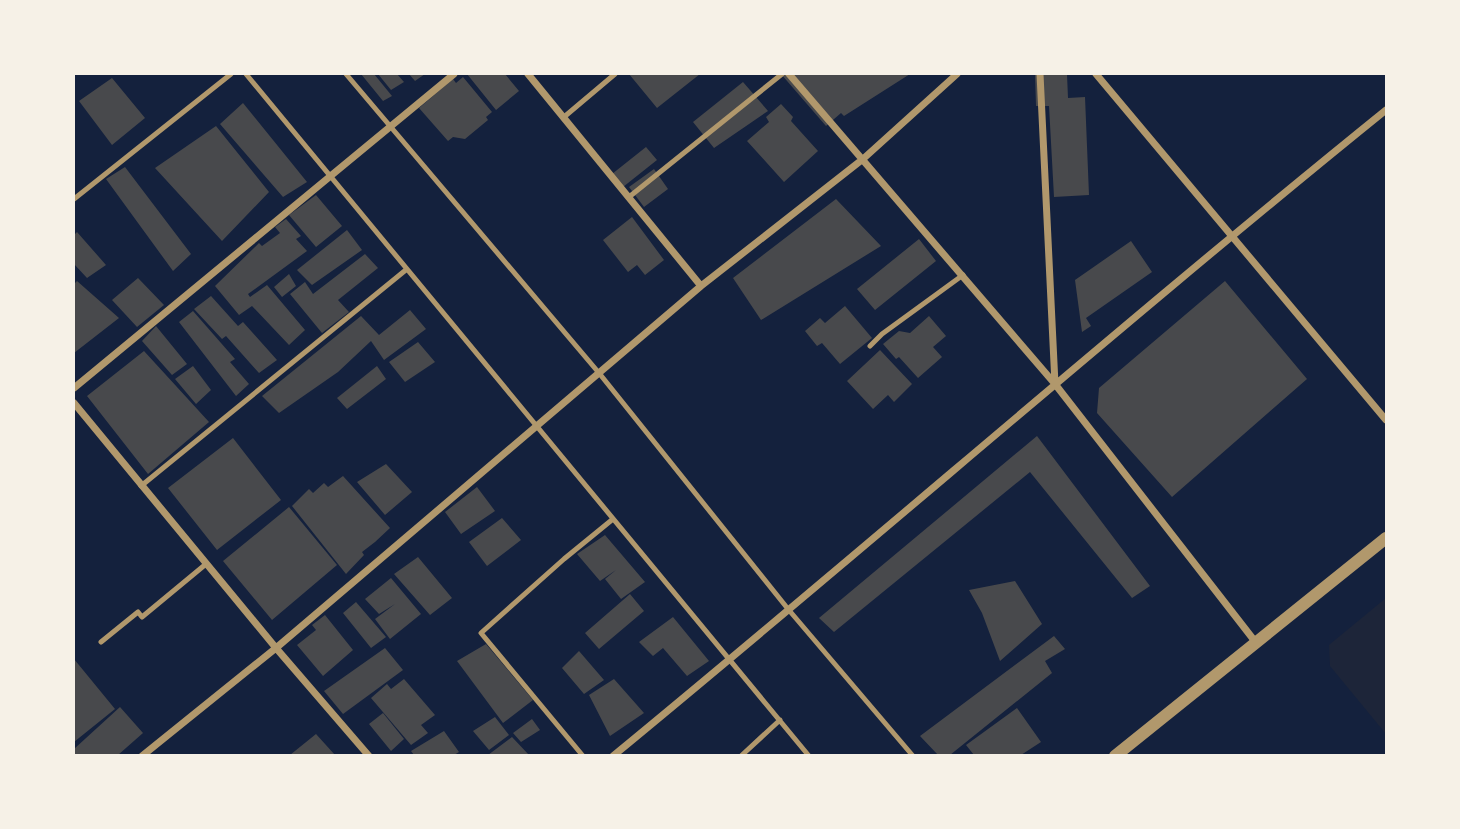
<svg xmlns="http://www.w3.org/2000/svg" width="1460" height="829" font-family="'IBM Plex Sans',sans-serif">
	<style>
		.green { fill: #1d2539 }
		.building { fill: #48494c }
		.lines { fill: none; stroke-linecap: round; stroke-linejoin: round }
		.service { stroke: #b1986c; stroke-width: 5 }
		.minor { stroke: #b1986c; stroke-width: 7 }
		.tertiary { stroke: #b1986c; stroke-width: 12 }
	</style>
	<rect width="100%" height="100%" fill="#14213d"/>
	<path class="green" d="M1386 598V734L1330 666 1329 645Z"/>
	<path class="building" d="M361 74H374L392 96 383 101Z
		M378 74H397L404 82 391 90Z
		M409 74H425L415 81Z
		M467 74H505L519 91 496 110Z
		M629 74H700L657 108Z
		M781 74H910L844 116 841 113 826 126Z
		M1035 74H1067L1068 98 1085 97 1089 195 1054 197 1049 106H1036Z
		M463 77 492 112 486 117 488 120 465 139 453 137 448 141 419 108 453 79 456 83Z
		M112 78 145 118 112 145 79 101Z
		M743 82 768 111 714 148 693 122Z
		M243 103 307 182 283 197 220 124Z
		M781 104 793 117 791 121 818 151 784 182 747 141 769 122 766 117Z
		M216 126 269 192 222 241 155 168Z
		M646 147 657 160 623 187 612 174Z
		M125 167 191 254 173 271 106 179Z
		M654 169 668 189 644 207 629 187Z
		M316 195 342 226 316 247 289 215Z
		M836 199 881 246 761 320 733 278Z
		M632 217 664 260 645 275 637 265 628 272 603 240Z
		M286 219 301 236 296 239 307 251 248 294 250 297 267 285 305 330 289 345 252 306 239 315 215 286 259 243 262 246 280 233 275 227Z
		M347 230 362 250 312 285 297 270Z
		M77 232 106 265 87 278 74 264V235Z
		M919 239 936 261 875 310 857 289Z
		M1131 241 1152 272 1086 318 1091 326 1082 332 1075 280Z
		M365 254 378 268 338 300 349 312 322 333 290 294 305 282 313 294Z
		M289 274 296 286 282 297 274 287Z
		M138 278 164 305 137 327 112 300Z
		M77 281 119 318 74 353V284Z
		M1225 281 1307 379 1172 497 1097 413 1099 388Z
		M211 296 238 326 243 322 277 360 259 373 226 336 222 339 194 309Z
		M845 306 872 338 840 364 822 343 817 346 805 331 820 318 825 323Z
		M410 310 426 329 384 360 371 341 338 372 279 413 262 396 361 316 379 335Z
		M193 311 235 359 230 362 249 384 236 396 179 322Z
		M929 316 946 336 933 347 942 357 918 378 899 357 896 359 883 344 899 331 910 333Z
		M156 326 187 364 172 375 142 341Z
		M418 342 435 362 405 382 389 362Z
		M880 350 912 384 894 402 888 395 873 409 847 381Z
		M144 351 209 422 148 474 87 396Z
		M193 366 211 390 196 404 175 379Z
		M377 366 386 379 347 409 337 398Z
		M1037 436 1150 586 1132 598 1030 472 834 632 819 618Z
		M233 438 281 500 217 550 168 488Z
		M386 464 412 492 385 515 357 482Z
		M343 476 390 528 375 542 362 552 364 555 346 574 292 506 309 489 313 493 324 483 328 487Z
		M477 487 495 511 461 534 445 512Z
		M289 507 337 565 272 620 223 561Z
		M502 518 521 540 487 566 469 542Z
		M605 535 645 582 621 599 605 579 616 570 600 581 577 554Z
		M418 557 452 598 430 615 394 574Z
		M391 578 421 614 390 639 375 619 395 604 379 614 365 599Z
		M1015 581 1042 624 1000 661 982 613 969 590Z
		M630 594 644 611 599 649 585 633Z
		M356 602 386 637 371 648 343 613Z
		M325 615 353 650 323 676 297 645 316 630 312 625Z
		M673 617 709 661 687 676 663 648 653 656 639 642Z
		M1054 636 1065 649 1045 661 1052 673 950 755H938L920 736Z
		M486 644 533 700 503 723 457 661Z
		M385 648 403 670 343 714 324 691Z
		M579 651 604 680 584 694 562 668Z
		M74 659 115 709 74 742Z
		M404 679 435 715 421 725 428 733 411 745 371 698 387 684 391 689Z
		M614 679 644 713 610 736 589 695Z
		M120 707 143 733 118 755H74V749Z
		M1017 708 1041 742 1021 755H974L966 745Z
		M383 713 404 739 391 751 369 724Z
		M495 717 509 735 489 750 473 731Z
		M532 719 540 730 521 742 513 733Z
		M444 731 459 752 454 755H414L411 751Z
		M316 734 335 755H290Z
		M512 737 529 755H488Z"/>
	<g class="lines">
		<path class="service" d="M246 74 809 756
			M346 74 599 373 788 609 913 756
			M564 117 615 74
			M629 197 782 74
			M74 199 231 74
			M870 346 882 334 963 275
			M141 486 407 269
			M101 642 138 612 142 617 206 564
			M583 756 481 633 564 559 613 519
			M741 756 780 720"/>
		<path class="minor" d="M528 74 701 286
			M789 74 1055 384 1257 644
			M1040 74 1055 384
			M1096 74 1386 420
			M74 388 454 74
			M74 403 276 648 369 756
			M142 756 276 648 701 286 863 159 957 74
			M613 756C872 543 1125 321 1386 110"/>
		<path class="tertiary" d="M1115 756 1386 538"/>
	</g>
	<rect width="1460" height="829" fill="none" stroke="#f6f1e7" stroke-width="150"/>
</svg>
